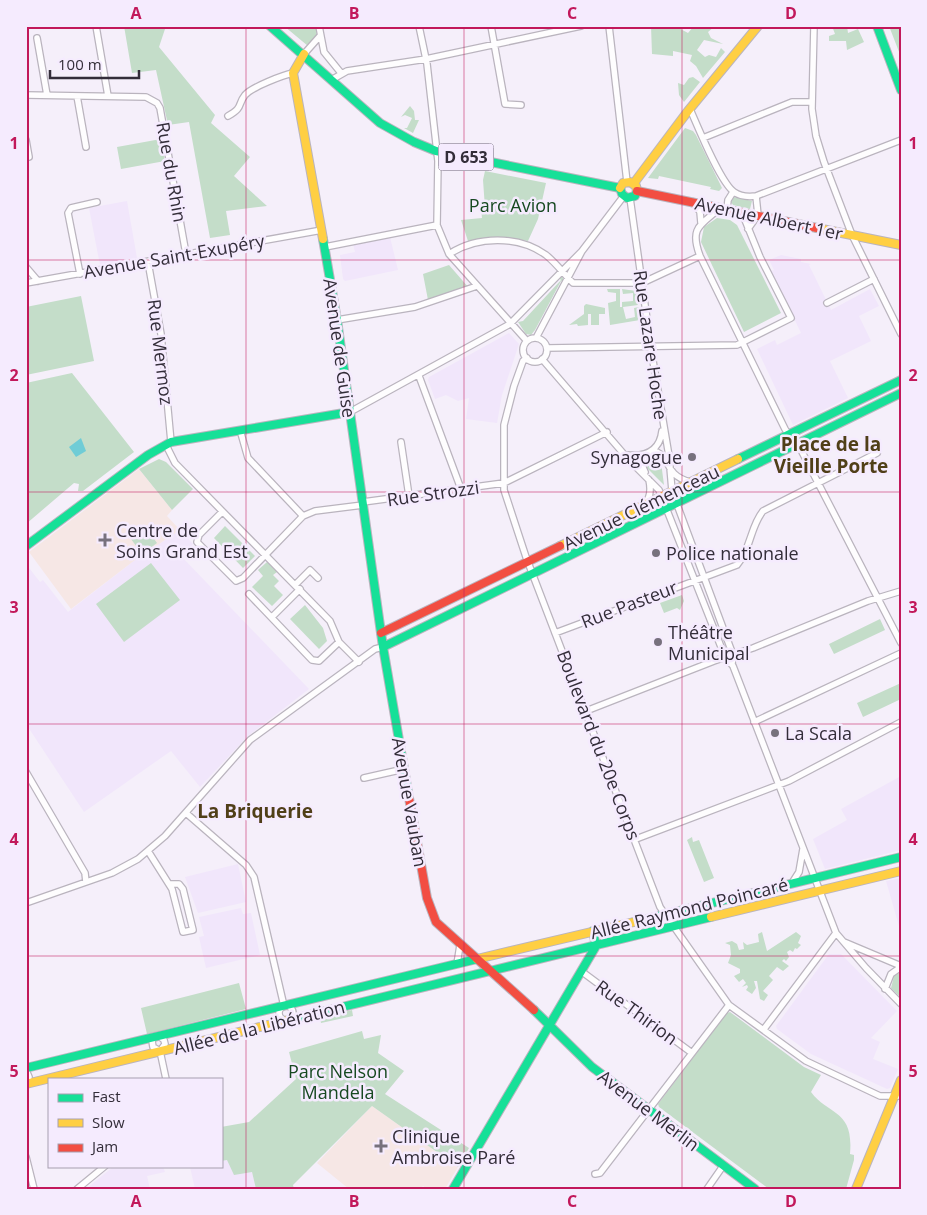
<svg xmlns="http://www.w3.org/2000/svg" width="927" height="1215" font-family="'Open Sans',sans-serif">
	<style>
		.built { fill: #f1e6fb }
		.medical { fill: #f6e7e5 }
		.green { fill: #c4ddc9 }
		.water { fill: #6fccd6 }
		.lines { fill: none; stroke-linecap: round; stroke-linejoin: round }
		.street-casing { stroke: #bab4be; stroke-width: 8 }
		.fast-casing { stroke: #bab4be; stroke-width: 10 }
		.slow-casing { stroke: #bab4be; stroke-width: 10 }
		.jam-casing { stroke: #bab4be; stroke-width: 10 }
		.street { stroke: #fefdfe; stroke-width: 5.5 }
		.fast { stroke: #16e098; stroke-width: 8 }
		.slow { stroke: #ffcf43; stroke-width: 8 }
		.jam { stroke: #f24e42; stroke-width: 8 }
		.grid { fill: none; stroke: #c2185b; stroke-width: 1; stroke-opacity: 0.55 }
		.poi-dot { fill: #77717d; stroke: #f5ebfe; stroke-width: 2 }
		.labels { text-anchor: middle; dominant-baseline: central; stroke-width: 5; stroke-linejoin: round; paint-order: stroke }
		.shield { fill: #f5ebfe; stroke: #6d6674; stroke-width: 1 }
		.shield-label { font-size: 16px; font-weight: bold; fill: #332d39 }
		.street-label { font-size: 18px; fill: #332d39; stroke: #f5ebfe }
		.park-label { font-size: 18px; fill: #174921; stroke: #f5ebfe }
		.poi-label { font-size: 18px; fill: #332d39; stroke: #f5ebfe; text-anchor: start }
		.neighbourhood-label { font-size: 19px; font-weight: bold; fill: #503f18; stroke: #f5ebfe }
		.neatline { fill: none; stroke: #c2185b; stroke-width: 2 }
		.grid-label { font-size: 16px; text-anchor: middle; font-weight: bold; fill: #c2185b }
	</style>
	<rect width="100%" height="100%" fill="#f5effa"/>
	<path class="built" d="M127 201 137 258 100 265 89 208Z
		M390 237 398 270 345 281 343 279 340 255 355 252 353 244Z
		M781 255 801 259V262L811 264 809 265 831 310 870 289 879 306 859 316 871 341 830 361 848 398 793 425 757 349 775 340 777 345 801 333 771 271 774 270 769 260Z
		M509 333 519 344 502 395 497 423 466 419 469 398 458 401 446 395 435 399 428 380 429 377Z
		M180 530 193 544 181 556 309 689 248 736 200 787 171 751 84 812 26 724V582L29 579 26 576V564L40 582 43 580 68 612 135 560Z
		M901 776V850L825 869 813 839 847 820 841 809Z
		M238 864 246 902 198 913 185 877Z
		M901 878V933L886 881Z
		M241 908 243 914 251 913 260 955 206 968 199 937 204 936 199 917Z
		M829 954H841L897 1011 871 1038 880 1042 873 1059 898 1069 890 1088 887 1089 811 1054 777 1029 776 1026Z
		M227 1160 252 1172 256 1189H195L190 1167 221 1166V1161Z
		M114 1166H163L165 1172 147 1176 150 1189H86Z"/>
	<path class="medical" d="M139 469 172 510 167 516 180 530 135 560 71 609 29 552Z
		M372 1106 458 1167 445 1189H427L423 1186 420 1189H349L317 1163Z"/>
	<path class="green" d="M124 26H166L159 47 215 115 211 123 250 157 234 176 267 206 226 211 230 235 210 238 189 122 168 125 156 70 132 73Z
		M284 26H316L317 35 308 46Z
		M651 26H675L688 33 694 26H729H715L708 32 711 38 723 44 704 40 697 50 705 57 709 55 716 57 721 48 725 52 703 78 696 66 690 61 692 55 673 51V56L652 54Z
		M832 26H847L848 33 858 29 864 42 847 50 846 41H829V36L835 34Z
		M889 26H901V57Z
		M693 77 700 82 684 102 679 95 678 83 684 85 689 78Z
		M410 106 414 111 415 120H419L413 133 404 128H407L412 118 405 115 401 117Z
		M685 128 693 131 696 135 722 188 719 191 710 189 711 187 659 176 658 179 648 178Z
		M161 139 165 161 121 169 117 147Z
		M485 171 546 183 538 219 528 241 495 237 468 241 461 220 482 218 481 209 485 208 483 180Z
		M734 197 752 201 750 209 733 205 731 202Z
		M717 218 730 220 737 225 781 313 744 332 701 242 704 227Z
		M449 265 469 288 428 300 423 274Z
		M561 275 564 280 561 281 535 330 531 335 526 334 518 322 523 321 561 280 558 277Z
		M607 289H620V307H622V302L633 301V293L623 294 622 289 636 291 638 305 623 307 626 319 635 317 634 308 639 307 640 320 610 325 608 303 616 301V293L608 292Z
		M81 296 94 361 26 375V307Z
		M586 304 605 308V314H599V325H591V314H588V325L578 326 577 324 569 325 584 314V306Z
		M72 373 134 452 83 491H78L79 484 74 483 26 524V383Z
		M654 457 661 462 664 485 647 468 648 459Z
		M159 459 166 462 193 489 172 510 139 469Z
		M225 526 255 556 243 568 214 538Z
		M146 528 157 543 142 554 131 539Z
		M267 562 277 572 273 575 279 581 274 586 283 595 272 606 252 587 263 576 258 570Z
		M151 563 180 600 124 642 96 604Z
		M682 595 684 601 680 610 677 608 664 613 660 603Z
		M305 605 323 628 327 641 319 649 290 619Z
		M880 619 885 630 834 654 829 644Z
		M901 683V699L863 717 857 703Z
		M692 837 693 842 699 840 714 878 704 882 687 840Z
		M762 932 767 951 796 932 801 936 798 943 801 945 797 949 795 948 793 952 790 950 787 952 789 957 786 961 784 959 782 961 789 966 783 971 777 967 769 976 773 980 763 991 768 995 764 1001 760 999 757 981H754L756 988 752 994 746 990 748 987 747 985 742 987 746 983 743 979 739 982 734 976 740 973V969L728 963 731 955 730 945 725 943 732 941 737 944 739 950 744 949 743 942 747 945 759 942 758 934Z
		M901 972V998L891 988 894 976Z
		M239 983 246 1009 147 1034 141 1008Z
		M352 1010 353 1016 321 1023 320 1018Z
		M730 1012 804 1067 821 1075 811 1092C829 1116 854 1109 850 1154L854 1155V1160L846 1189H769L659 1107 658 1104 727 1013Z
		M362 1031 364 1039 381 1035 378 1053 404 1071 385 1094 469 1148 458 1167 372 1106 293 1185 294 1189H256L252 1172 234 1175 227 1160 221 1161V1127L249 1122 296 1079 289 1052Z"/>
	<path class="water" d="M81 438 86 451 76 457 69 447Z"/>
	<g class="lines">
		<g class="street-casing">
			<path id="street" d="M96 26 108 96
				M319 26 324 52 341 73
				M419 26 427 64 438 161 437 225 449 254 527 341
				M491 26 505 104 521 105
				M609 26 627 182
				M814 26 812 109 816 136 824 162 852 235 901 334
				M37 38 47 95
				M304 54 320 36
				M333 79 347 71 426 59 581 26
				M26 95 146 97 157 103 160 108 186 254
				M77 96 86 147
				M690 109C698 127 720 182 734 192 741 197 748 197 756 196L901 140
				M228 116C244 107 237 105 245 95 252 87 283 75 293 73
				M703 138 792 102H812
				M26 140 29 157
				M630 198 652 355 669 456 672 491 733 655 732 664
				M693 202 700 212 701 223
				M720 208C701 225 689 227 700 256L785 429 795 445 801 450 901 643
				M727 209 728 200 733 192
				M748 229 758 215 756 196
				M325 247 437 225
				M449 254C477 236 518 235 546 255 556 263 564 274 573 283H642L700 256
				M148 262 161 334 171 442
				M26 267 38 281
				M80 274 68 213 71 208 97 202
				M26 283 322 230
				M827 303 874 279
				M337 320 415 307 477 286
				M536 338 582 251 623 197
				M523 350a12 12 0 1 1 24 0a12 12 0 1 1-24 0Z
				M547 348 737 345 791 318 760 257 745 220 739 212
				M527 358 523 361 514 386 504 425V490L526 557 660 907 729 1005 806 1061 880 1096H901
				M542 359 629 460 659 490 725 657 733 666 836 933 866 968 901 1004
				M419 376 461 489
				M350 412 510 324 582 251
				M240 430 248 458 303 516
				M401 442 409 496
				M166 445 175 463 330 621 339 642 359 662
				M627 455C646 457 660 450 662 431
				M645 472C639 461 644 452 657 452 672 459 663 474 690 482
				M363 502 504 483 607 432
				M644 504C651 498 651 489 649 480
				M222 512 199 535 197 542 236 581 243 578 303 516 315 511 363 505
				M295 585 310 570 318 578
				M249 594 312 660 319 661 339 642
				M272 617 300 589
				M555 633 737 565C751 549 750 527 763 511L877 453
				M586 711 714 661 753 648 868 601 901 591
				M754 722 901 653
				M26 772 85 873 86 882
				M364 778 404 769
				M186 813 246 865 254 877 284 1006
				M636 839 789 781 901 722
				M148 851 172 889 183 932 193 930 183 889 179 884H170
				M792 883 799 872 803 849
				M26 903 112 873 138 859 165 836 250 740 375 649 383 647
				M844 942 901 966
				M457 964 460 945
				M581 971 692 1053
				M885 989 891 974 901 967
				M279 1013a7 7 0 1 1 14 0a7 7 0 1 1-14 0Z
				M764 1029 836 933
				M154 1037 152 1041 153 1047 160 1051 165 1044 164 1040 159 1036
				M160 1051 166 1079
				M26 1070 29 1077 26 1082
				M26 1157 34 1189
				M595 1174 600 1173 729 1005
				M77 1189 105 1166
				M707 1189 723 1166"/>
		</g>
		<g class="fast-casing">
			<path id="fast" d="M270 26 380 123 414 142 436 151 620 188
				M877 26 901 90
				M620 188 622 194 627 198 635 196 637 191
				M323 239 337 320 383 647 409 798
				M738 459 901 380
				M26 546 148 455 171 442 350 412
				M383 647 901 393
				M634 922 901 857
				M534 1010 592 1067 755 1189
				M297 1018 711 917
				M26 1068 477 959
				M453 1189 596 946 593 931"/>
		</g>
		<g class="slow-casing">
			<path id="slow" d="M304 54 293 73 323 239
				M634 183 688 111 758 26
				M620 188 623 183 630 182 636 186 637 191
				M817 228 901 245
				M560 546 738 459
				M711 917 901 871
				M477 959 634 922
				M26 1084 297 1018
				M856 1189 901 1080"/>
		</g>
		<g class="jam-casing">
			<path id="jam" d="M637 191 817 228
				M381 633 560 546
				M409 798 427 898 436 922 534 1010"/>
		</g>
		<use href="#street" class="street"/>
		<use href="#fast" class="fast"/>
		<use href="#slow" class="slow"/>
		<use href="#jam" class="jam"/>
	</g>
	<path class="grid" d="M246 26V1189M464 26V1189M682 26V1189M26 260H901M26 492H901M26 724H901M26 956H901"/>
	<g class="poi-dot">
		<circle cx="692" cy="457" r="5"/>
		<path d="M102.5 532.5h5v5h5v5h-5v5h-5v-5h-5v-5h5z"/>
		<circle cx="656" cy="553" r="5"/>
		<circle cx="658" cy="642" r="5"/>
		<circle cx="775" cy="733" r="5"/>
		<path d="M378.5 1138.5h5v5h5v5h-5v5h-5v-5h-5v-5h5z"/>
	</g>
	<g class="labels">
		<rect class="shield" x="438.5" y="143.5" width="55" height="27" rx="4"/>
		<g class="shield-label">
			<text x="466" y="157">D 653</text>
		</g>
		<g class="street-label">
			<text transform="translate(172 172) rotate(80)">Rue du Rhin</text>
			<text transform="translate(769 218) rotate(12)">Avenue Albert 1er</text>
			<text transform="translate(174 256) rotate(-10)">Avenue Saint-Exupéry</text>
			<text transform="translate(651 345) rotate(82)">Rue Lazare Hoche</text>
			<text transform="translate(340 348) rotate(82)">Avenue de Guise</text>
			<text transform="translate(161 352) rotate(83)">Rue Mermoz</text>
			<text transform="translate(433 493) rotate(-8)">Rue Strozzi</text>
			<text transform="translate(641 507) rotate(-26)">Avenue Clémenceau</text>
			<text transform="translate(629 604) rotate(-21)">Rue Pasteur</text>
			<text transform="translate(599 745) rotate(69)">Boulevard du 20e Corps</text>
			<text transform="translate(410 802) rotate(80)">Avenue Vauban</text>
			<text transform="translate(689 908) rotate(-14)">Allée Raymond Poincaré</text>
			<text transform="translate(637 1012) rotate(36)">Rue Thirion</text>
			<text transform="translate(259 1027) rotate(-14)">Allée de la Libération</text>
			<text transform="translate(649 1110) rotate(37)">Avenue Merlin</text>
		</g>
		<g class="park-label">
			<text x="513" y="205">Parc Avion</text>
			<text x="338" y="1071">Parc Nelson<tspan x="338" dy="21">Mandela</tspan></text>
		</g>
		<g class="poi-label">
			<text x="682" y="457" text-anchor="end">Synagogue</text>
			<text x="116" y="530">Centre de<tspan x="116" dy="21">Soins Grand Est</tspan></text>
			<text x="666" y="553">Police nationale</text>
			<text x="668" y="632">Théâtre<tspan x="668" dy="21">Municipal</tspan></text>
			<text x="785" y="733">La Scala</text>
			<text x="392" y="1136">Clinique<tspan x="392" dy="21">Ambroise Paré</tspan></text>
		</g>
		<g class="neighbourhood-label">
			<text x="831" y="444">Place de la<tspan x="831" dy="22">Vieille Porte</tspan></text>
			<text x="255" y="811">La Briquerie</text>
		</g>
	</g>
	<rect width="927" height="1215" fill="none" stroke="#f5ebfe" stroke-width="55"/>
	<rect x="48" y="1078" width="175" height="90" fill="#f5ebfe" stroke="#a79faf"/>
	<rect x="58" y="1094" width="25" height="8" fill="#16e098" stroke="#a79faf"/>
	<text x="92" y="1102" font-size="15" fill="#332d39">Fast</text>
	<rect x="58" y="1119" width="25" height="8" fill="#ffcf43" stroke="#a79faf"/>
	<text x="92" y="1128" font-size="15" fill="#332d39">Slow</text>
	<rect x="58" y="1144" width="25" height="8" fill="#f24e42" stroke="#a79faf"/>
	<text x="92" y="1152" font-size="15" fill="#332d39">Jam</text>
	<path d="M50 70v8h89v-8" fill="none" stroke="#332d39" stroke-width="2.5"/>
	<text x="58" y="70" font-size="15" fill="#332d39" stroke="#f5ebfe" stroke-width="4" paint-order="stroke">100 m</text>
	<rect x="28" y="28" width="872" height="1160" class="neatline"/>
	<g class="grid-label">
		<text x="136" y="19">A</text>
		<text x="354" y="19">B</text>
		<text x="572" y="19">C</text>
		<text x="791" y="19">D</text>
		<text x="14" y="149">1</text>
		<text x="913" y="149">1</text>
		<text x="14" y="381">2</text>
		<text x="913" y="381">2</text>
		<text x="14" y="613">3</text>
		<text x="913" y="613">3</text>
		<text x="14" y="845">4</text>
		<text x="913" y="845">4</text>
		<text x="14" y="1077">5</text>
		<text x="913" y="1077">5</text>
		<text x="136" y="1207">A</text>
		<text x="354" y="1207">B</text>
		<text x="572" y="1207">C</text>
		<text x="791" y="1207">D</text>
	</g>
</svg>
